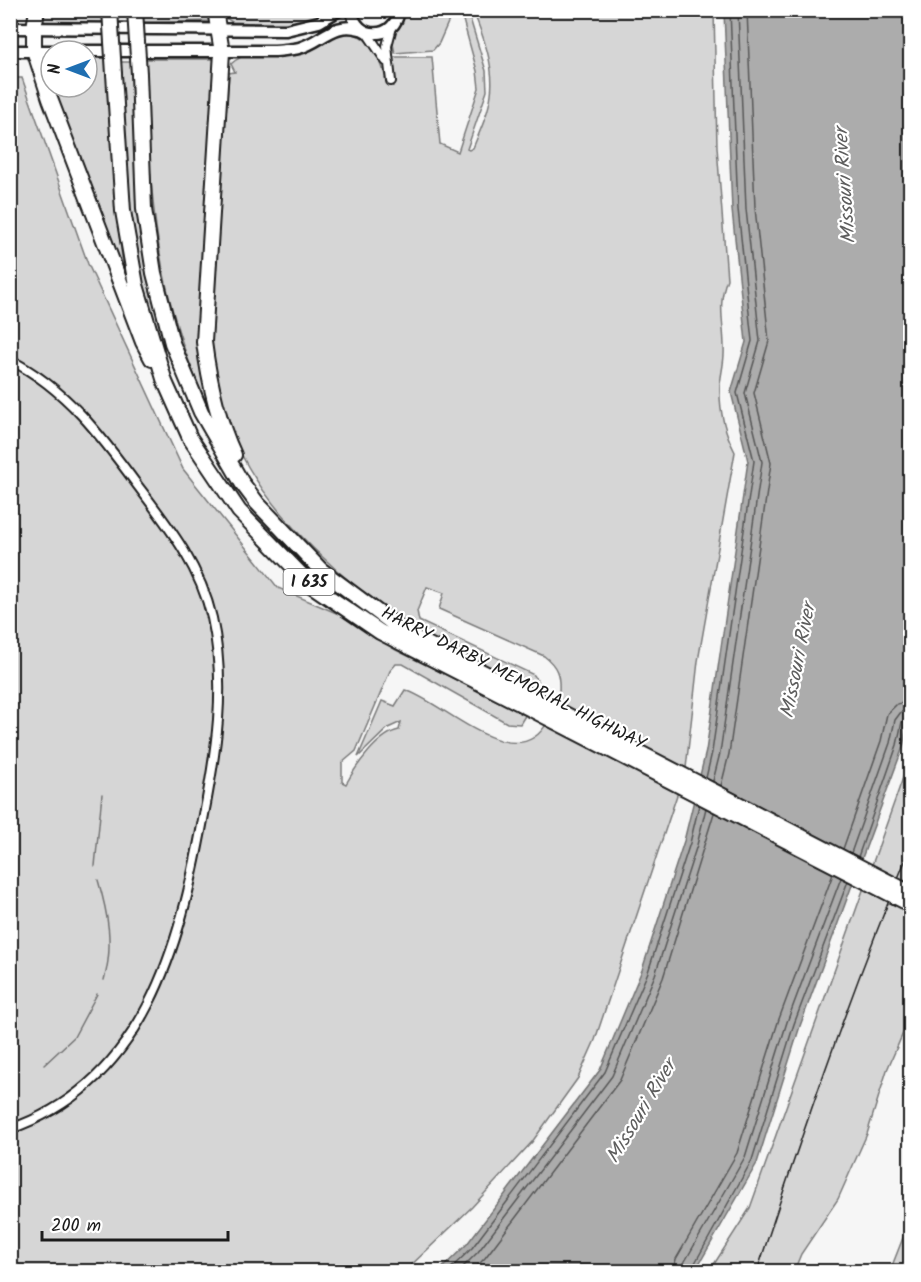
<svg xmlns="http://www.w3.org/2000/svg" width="921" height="1282" font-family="Kalam,sans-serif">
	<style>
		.green { fill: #d6d6d6; stroke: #797979; stroke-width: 1.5 }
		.water { fill: #acacac; stroke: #727272; stroke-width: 1.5 }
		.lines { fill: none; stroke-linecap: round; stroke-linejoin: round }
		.shore { stroke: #565656; stroke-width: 1.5 }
		.stream { stroke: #727272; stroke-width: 1.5 }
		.street-casing { stroke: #1c1c1c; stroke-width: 12 }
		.secondary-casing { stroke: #1c1c1c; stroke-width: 15 }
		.highway-casing { stroke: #1c1c1c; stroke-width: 18 }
		.street { stroke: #fff; stroke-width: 8 }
		.secondary { stroke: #fff; stroke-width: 10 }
		.highway { stroke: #fff; stroke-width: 14 }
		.rail { stroke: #1c1c1c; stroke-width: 1.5 }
		.highway-bridge-casing { stroke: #1c1c1c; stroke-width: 18; stroke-linecap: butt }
		.highway-bridge { stroke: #fff; stroke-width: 14 }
		.labels { text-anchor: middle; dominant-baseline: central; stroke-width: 4.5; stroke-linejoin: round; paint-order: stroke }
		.shield { fill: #fff; stroke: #606060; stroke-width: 1.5 }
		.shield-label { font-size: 16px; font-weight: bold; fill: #1c1c1c }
		.street-label { font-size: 18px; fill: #1c1c1c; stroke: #fff }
		.water-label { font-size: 20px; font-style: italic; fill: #5d5d5d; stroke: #fff }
	</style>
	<rect width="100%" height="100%" fill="#f6f6f6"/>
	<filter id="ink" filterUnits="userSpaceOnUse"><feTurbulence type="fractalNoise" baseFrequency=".0167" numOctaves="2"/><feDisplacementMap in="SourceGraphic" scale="12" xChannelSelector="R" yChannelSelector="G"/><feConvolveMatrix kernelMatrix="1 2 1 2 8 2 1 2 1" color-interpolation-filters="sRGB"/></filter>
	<g filter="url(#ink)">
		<path class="green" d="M43 11H104L105 23H44Z
			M142 11H209L210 21 143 23Z
			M220 11H331L316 20 293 25 232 22 221 15Z
			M403 11H453L439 43 433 50 395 53 393 44 390 43C392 31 400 22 403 11Z
			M456 11 468 12 486 71 487 91 467 149 469 150 473 148C480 131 489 112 491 94 495 67 483 35 473 11H714L717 147 727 279C717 304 724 323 724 348 725 360 721 373 720 385 719 408 724 431 735 452L698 661 686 768 595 1040 578 1078 532 1142 472 1207 405 1271H11L10 78H22L88 264 183 469 278 588 341 615 396 650 526 714 520 724 507 723 403 664H396L390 671 356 751 342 763V782L346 784C356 766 378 734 399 730L401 722 388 728 358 757 382 701 395 706 405 690C443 701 517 780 548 721 553 711 558 702 559 691 560 675 557 666 544 656L439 609 444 593 427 587 417 611 419 621 534 675 540 685 537 694C497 673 454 655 416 630 350 588 269 517 237 445 220 408 213 371 210 331L229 73 235 72 231 64C247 47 292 53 315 46 330 42 335 27 352 33 375 40 382 63 387 83L396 82 391 57H432L440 144 458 152 479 88 477 71 463 20Z
			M87 58H108L116 211 123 265 120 266 52 87H87Z
			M144 59H213L216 65 207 404C152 289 150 183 144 59Z
			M120 62H132L161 327 159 328 151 325 128 215Z
			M910 758V1017L887 1070 867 1134 838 1199 801 1254 794 1271 709 1272 750 1208Z
			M910 1220V1271H890Z"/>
		<path class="water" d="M724 11H910V710L903 747 800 1026 757 1163 695 1271 438 1272 467 1244 600 1070 642 970 684 841 706 751 748 461 731 392 746 342 732 210Z"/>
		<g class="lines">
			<path class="shore" d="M706 778 712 752 754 461 737 393 752 341 738 209 730 10
				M713 781 720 753 762 462 745 393 760 341 746 209 738 10
				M721 786 729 754 771 463 754 393 769 341 755 208 747 10
				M843 849 881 741 887 714 897 704 910 701
				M851 853 890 743 895 720 901 712 910 710
				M858 857 897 745 902 722 910 717
				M447 1272 472 1248 605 1072 648 972 690 843 699 805
				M458 1272 478 1252 612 1076 655 975 697 845 706 808
				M471 1272 485 1258 620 1080 663 978 714 813
				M673 1272 676 1259 737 1153 779 1019 833 874
				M682 1272 684 1263 745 1157 787 1022 841 878
				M690 1272 752 1160 794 1024 848 881"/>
			<path class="stream" d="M95 866 102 794
				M98 880C108 914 114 945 104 980
				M44 1065 74 1037 97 994"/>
			<g class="street-casing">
				<path id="street" d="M367 33 386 61
					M391 81 387 46 392 27
					M10 360C66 388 102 437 138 486 169 527 200 566 212 618 227 686 216 753 203 820 180 945 145 1083 10 1129"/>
			</g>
			<g class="secondary-casing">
				<path id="secondary" d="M352 10C354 41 396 41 399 10
					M10 28 286 30 319 22 339 10
					M10 51H275C282 50 291 50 299 48 322 42 333 21 360 29"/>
			</g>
			<g class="highway-casing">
				<path id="highway" d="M37 10 34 28V50L50 99 143 342 152 359
					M215 10 222 52 204 342C209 381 217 419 234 455
					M114 74 123 211 136 285 165 382 190 438 239 511 311 585 380 632 525 706
					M139 74 144 209 154 273 172 343 201 412 242 483 257 503 321 570 407 634 530 696"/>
			</g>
			<use href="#street" class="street"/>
			<use href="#secondary" class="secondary"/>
			<use href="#highway" class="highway"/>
			<path class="rail" d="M757 1272C803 1129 852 988 910 849"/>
			<g class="highway-bridge-casing">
				<path id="highway-bridge" d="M110 10 114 74
					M135 10 139 74
					M530 696 910 893
					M525 706 910 904"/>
			</g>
			<use href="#highway-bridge" class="highway-bridge"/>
		</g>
	</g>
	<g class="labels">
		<rect class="shield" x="283.5" y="569" width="51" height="26" rx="4.5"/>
		<g class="shield-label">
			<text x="309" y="582">I 635</text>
		</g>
		<g class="street-label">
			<text transform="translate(513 679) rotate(27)">HARRY DARBY MEMORIAL HIGHWAY</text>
		</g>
		<g class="water-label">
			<text transform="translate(846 186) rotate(-94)">Missouri River</text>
			<text transform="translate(799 661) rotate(-79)">Missouri River</text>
			<text transform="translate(642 1112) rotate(-59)">Missouri River</text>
		</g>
	</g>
	<rect width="921" height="1282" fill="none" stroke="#fff" stroke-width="36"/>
	<rect x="18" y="18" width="885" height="1246" fill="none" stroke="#1c1c1c" stroke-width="2" filter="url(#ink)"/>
	<g transform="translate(69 69) rotate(270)"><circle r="28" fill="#ffffff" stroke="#a4a4a4" stroke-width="1.5"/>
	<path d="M0-4.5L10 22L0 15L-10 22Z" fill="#1f6fb2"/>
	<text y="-9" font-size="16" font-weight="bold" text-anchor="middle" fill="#1c1c1c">N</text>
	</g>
	<path d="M42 1231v9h186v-9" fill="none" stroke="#1c1c1c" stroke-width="3"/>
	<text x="51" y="1231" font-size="18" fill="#1c1c1c" stroke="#ffffff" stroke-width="4.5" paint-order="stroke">200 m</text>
</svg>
